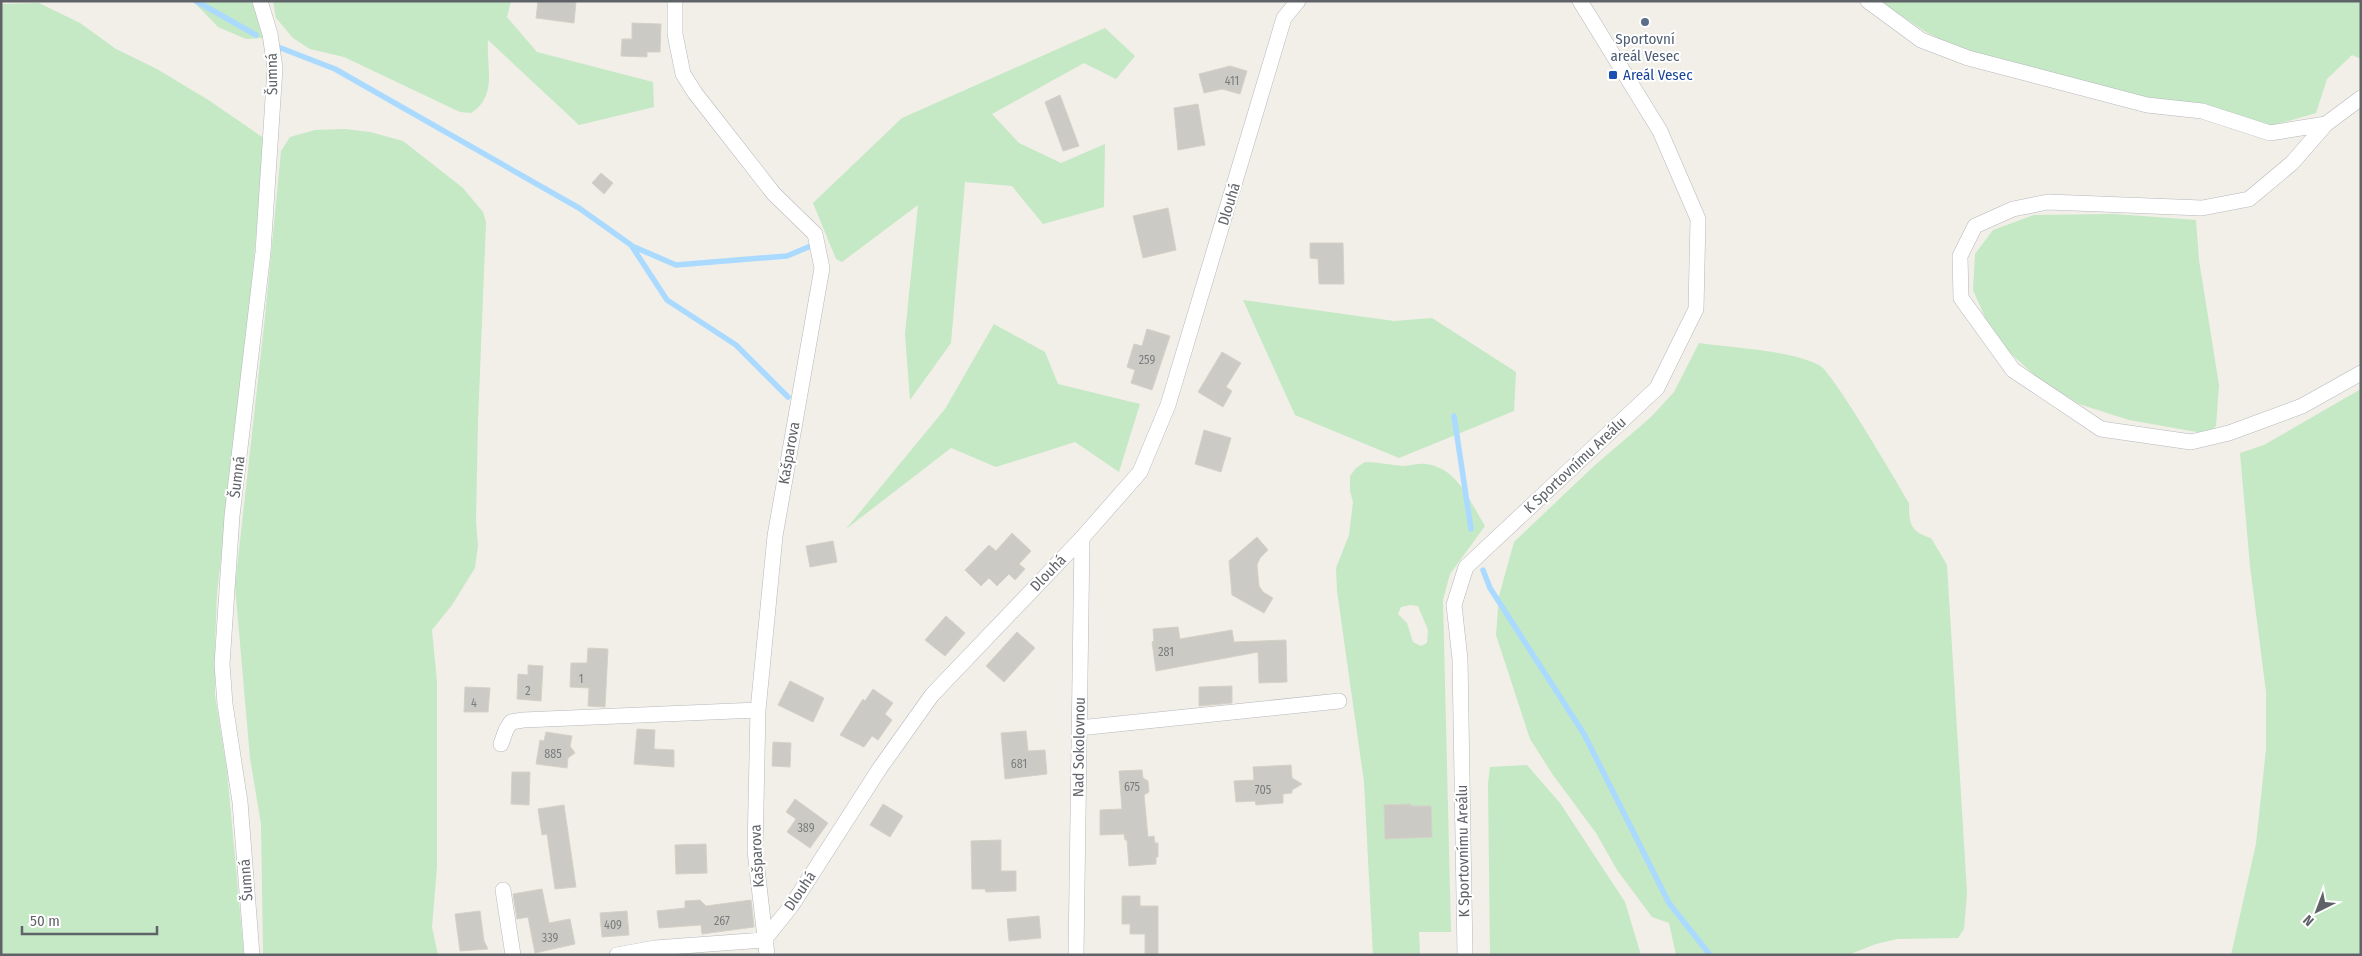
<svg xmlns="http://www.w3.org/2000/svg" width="2362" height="956" font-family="'Fira Sans Condensed',sans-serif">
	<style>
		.green { fill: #c5e8c5; fill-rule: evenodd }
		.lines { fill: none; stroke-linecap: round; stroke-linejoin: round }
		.stream { stroke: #aadaff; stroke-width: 5.5 }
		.building { fill: #cccac5; stroke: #d6d1c6 }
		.minor-casing { stroke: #b5b8bc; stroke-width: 16 }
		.minor { stroke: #fff; stroke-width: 15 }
		.service-dot { fill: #5c6f8a; stroke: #fff; stroke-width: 2 }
		.transit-dot { fill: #1a4fb4; stroke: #fff; stroke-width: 2 }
		.labels { text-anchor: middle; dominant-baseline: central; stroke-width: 4; stroke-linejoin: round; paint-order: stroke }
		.number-label { font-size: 12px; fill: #7a7d7f }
		.service-label { font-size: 15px; fill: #4e5e75; stroke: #fff }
		.street-label { font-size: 15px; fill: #5f6368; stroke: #fff }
		.transit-label { font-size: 15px; fill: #164399; stroke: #fff; text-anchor: start }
	</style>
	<rect width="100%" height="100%" fill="#f1efe8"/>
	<path class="green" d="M193 1H252L263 38 246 39 218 27Z
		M273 1H511L507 17 537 52 653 82 654 107 579 125 488 40C486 67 498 96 471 113L460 112 344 57 310 49 293 38 276 18Z
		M1879 1H2361V59L2352 55 2327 79 2316 113 2271 126 2118 93 1953 46 1926 32Z
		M39 3 80 23 116 49 157 69 210 101 265 139 244 365 217 593 215 646V695L227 771 244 955H1V4Z
		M1105 28 1135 56 1116 79 1084 63 992 114 1019 143 1061 163 1105 144 1104 207 1043 224 1012 186 965 182 951 343 910 400 905 334 918 205 842 262 836 259 813 203 902 118Z
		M345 129 370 132 403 141 463 188 483 212 486 222 478 421 476 520 478 546 475 568 452 605 432 630 437 682V867L432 927 438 955H263V950L261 824 250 758 235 586 265 317 281 151 290 137 315 130Z
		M2115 214 2196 220 2199 260 2219 385 2216 426 2208 434 2129 420 2079 404 2035 376 1994 338 1973 290 1975 254 1993 230 2034 215Z
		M1243 300 1394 321 1432 318 1516 372 1514 411 1399 458 1295 415Z
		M994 324 1045 352 1058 384 1140 404 1119 472 1075 442 996 467 951 448 846 529 945 409Z
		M1699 343C1733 348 1789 350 1819 365 1833 372 1897 483 1909 503 1909 523 1910 532 1931 538L1947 565 1967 893 1964 929 1958 938 1897 939 1876 944 1848 955H1676L1669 923 1652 917 1617 870 1596 833 1553 775 1530 739 1496 635 1499 596 1514 542 1594 466 1651 417 1674 392Z
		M2361 389V955H2231L2256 844 2266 749V692L2250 566 2240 453 2264 445Z
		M1365 462C1378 462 1390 465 1403 466 1410 466 1419 463 1426 464 1458 468 1470 502 1485 526L1450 574 1443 600 1451 932H1419L1420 955H1373L1364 782 1337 591 1336 568 1349 535 1353 502 1350 491V476L1356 468ZM1410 605 1418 606 1428 630 1427 643 1421 646 1413 642 1407 623 1398 614 1401 607Z
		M1527 765 1560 803 1625 902 1641 955H1490L1488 783 1490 767Z"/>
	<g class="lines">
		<path class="stream" d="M196 1 256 35
			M273 45 335 69 579 208 631 245 667 300 736 345 788 397
			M632 246 676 265 787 256 813 245
			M1454 416 1471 529
			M1483 570 1490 588 1584 734 1669 903 1710 955"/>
	</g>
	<path class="building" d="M538 1H576L574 23 536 18Z
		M632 23 661 24 660 52H647V57L621 56 622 39H632Z
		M1230 66 1247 71 1240 94 1222 89 1204 93 1199 74Z
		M1060 95 1079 146 1063 151 1045 102Z
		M1198 104 1205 145 1178 150 1174 108Z
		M601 173 613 183 604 194 592 183Z
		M1168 208 1176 250 1143 258 1133 216Z
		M1310 243H1343L1344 284H1319L1318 259 1310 258Z
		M1147 329 1170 336 1152 390 1131 383 1135 370 1127 367 1134 344 1142 346Z
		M1222 352 1241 363 1226 387 1232 391 1223 407 1198 392Z
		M1204 430 1231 438 1221 472 1195 464Z
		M1012 533 1031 551 1019 564 1025 569 1015 580 1009 574 997 586 989 578 981 586 965 570 989 545 996 551Z
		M1257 537 1268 550 1260 558 1257 565 1259 586 1263 592 1273 598 1264 613 1232 595 1229 561Z
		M833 541 837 562 810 567 806 546Z
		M946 616 965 633 945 656 925 640Z
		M1178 627 1180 639 1232 630 1234 642 1286 640 1287 682 1259 683 1258 652 1156 671 1152 642 1154 641 1153 629Z
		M1017 632 1035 648 1004 682 986 666Z
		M588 648 608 649 605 707 588 706 589 688 570 687 571 663H587Z
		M528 665 543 666 541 701 517 699 518 674 528 675Z
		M790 681 824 698 813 722 778 705Z
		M1232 686V703L1199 706V687Z
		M465 687 490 688 488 712H464Z
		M873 689 893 703 885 714 892 720 878 740 872 736 864 747 840 735 863 699 865 701Z
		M637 729 655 730 654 749 674 750V767L634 764Z
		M1026 731 1028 751 1045 750 1047 774 1005 779 1001 733Z
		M546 732 572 736 570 746 575 753 568 758 567 768 536 764 540 740 544 741Z
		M773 742 791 743 790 767 772 766Z
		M1291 765 1292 778 1302 784 1292 790V793L1283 794V803L1256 805 1255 801 1236 802 1234 781 1254 780 1253 767Z
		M1142 770 1143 778 1148 781 1149 792 1144 795 1148 837 1154 836 1155 843H1158V857H1156V864L1129 866 1127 840H1125L1124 834 1100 835V810L1122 809 1119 771Z
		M512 772H530L529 805 511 804Z
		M795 799 828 823 810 848 787 832 796 819 786 812Z
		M883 804 903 816 890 837 870 825Z
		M1411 804V806H1431L1432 837 1385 839 1384 805Z
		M564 805 576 887 555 889 547 834 542 835 538 809Z
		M1001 840V871H1016V891L986 892 985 889H972L971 841Z
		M706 844 707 873 676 874 675 845Z
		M542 889 549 923 570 919 575 944 535 953 528 917 517 919 513 894Z
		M1122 896H1140V906H1158V955H1145V934H1130V924H1122Z
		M700 900 706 906 751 900 754 927 702 934 701 925 659 928 657 911 685 908V901Z
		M480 911 484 941 488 949 460 951 455 914Z
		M627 911 629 935 602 937 600 913Z
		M1039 916 1041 938 1009 941 1007 919Z"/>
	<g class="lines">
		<g class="minor-casing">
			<path id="minor" d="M675 1V34L683 74 695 93 774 194 815 234 822 268 775 536 758 710 755 851 767 955
				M1868 1 1921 40 1968 58 2147 105 2202 111 2270 133 2326 124
				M2361 98 2326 124 2292 163 2249 199 2202 208 2048 202 2013 209 1975 226 1960 256 1961 298 2013 370 2101 429 2191 442 2229 433 2302 406 2361 373
				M1079 728 1339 701
				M501 744 506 730 511 722 523 720 758 710
				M503 890 513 955
				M252 955 240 802 225 704 222 664 232 516 263 252 275 68 270 34 260 1
				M617 955 655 948 764 940 792 905 880 768 932 695 1082 538 1140 472 1168 405 1284 18 1298 1
				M1076 955 1082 538
				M1465 955 1460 659 1454 605 1466 567 1657 388 1696 309 1698 219 1660 131 1580 1"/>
		</g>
		<use href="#minor" class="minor"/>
	</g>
	<circle class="service-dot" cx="1645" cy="22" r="5"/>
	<rect class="transit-dot" x="1608" y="70" width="10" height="10" rx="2.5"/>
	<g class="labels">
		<g class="number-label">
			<text x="1232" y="81">411</text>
			<text x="1147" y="360">259</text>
			<text x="1166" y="652">281</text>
			<text x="581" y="679">1</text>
			<text x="528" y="691">2</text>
			<text x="474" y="703">4</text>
			<text x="553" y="754">885</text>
			<text x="1019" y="764">681</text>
			<text x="1132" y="787">675</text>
			<text x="1263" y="790">705</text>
			<text x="806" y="828">389</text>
			<text x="722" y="921">267</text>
			<text x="613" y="925">409</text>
			<text x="550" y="938">339</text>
		</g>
		<g class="service-label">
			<text x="1645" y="39">Sportovní<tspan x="1645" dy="17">areál Vesec</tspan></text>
		</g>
		<g class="street-label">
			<text transform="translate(272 74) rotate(-91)">Šumná</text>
			<text transform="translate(1229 204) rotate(-73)">Dlouhá</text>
			<text transform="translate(789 453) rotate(-80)">Kašparova</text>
			<text transform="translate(1575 465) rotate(-43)">K Sportovnímu Areálu</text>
			<text transform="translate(237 477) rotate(-83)">Šumná</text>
			<text transform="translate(1048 573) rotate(-46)">Dlouhá</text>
			<text transform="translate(1079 747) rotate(-89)">Nad Sokolovnou</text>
			<text transform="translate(1463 851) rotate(-91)">K Sportovnímu Areálu</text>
			<text transform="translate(757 856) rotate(-93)">Kašparova</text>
			<text transform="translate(246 880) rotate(-94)">Šumná</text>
			<text transform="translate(800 891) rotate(-56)">Dlouhá</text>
		</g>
		<g class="transit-label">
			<text x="1623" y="75">Areál Vesec</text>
		</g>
	</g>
	<rect width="2362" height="956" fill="none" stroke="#5f6368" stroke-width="5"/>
	<g transform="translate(2317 911) rotate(222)" stroke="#ffffff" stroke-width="4" paint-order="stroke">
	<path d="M0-4L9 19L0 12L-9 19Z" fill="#5f6368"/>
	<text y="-8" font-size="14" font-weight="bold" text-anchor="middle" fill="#5f6368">N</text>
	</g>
	<path d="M22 926v8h135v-8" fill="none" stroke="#5f6368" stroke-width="2.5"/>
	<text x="30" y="926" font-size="15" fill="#5f6368" stroke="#ffffff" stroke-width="4" paint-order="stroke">50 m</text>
</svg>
